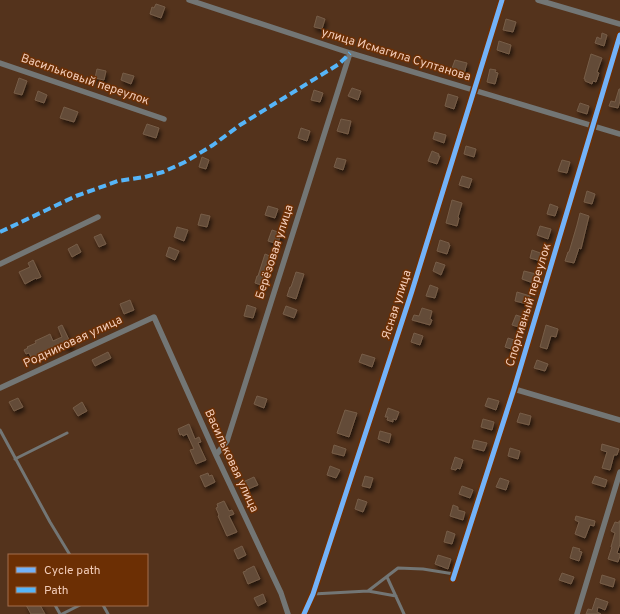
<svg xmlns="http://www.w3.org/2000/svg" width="620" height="614" font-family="Overpass,sans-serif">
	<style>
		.building { fill: #634c37; stroke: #775d48; filter: url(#shadow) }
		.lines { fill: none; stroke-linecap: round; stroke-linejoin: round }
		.service { stroke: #737675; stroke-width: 3 }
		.minor { stroke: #737675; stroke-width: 5.5 }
		.quiet { stroke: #56b5f8; stroke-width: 4; stroke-dasharray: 8 4; stroke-linecap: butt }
		.cycleway-casing { stroke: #6c2f04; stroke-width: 8 }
		.cycleway { stroke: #73b2f8; stroke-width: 5 }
		.labels { text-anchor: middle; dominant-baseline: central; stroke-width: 3; stroke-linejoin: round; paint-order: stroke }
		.street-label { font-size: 12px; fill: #f2ccb9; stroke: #6c2f04 }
	</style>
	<defs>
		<filter id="shadow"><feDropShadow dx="2" dy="3.5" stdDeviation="2" flood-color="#0009"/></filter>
	</defs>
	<rect width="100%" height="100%" fill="#54331c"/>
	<path class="building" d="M156 4 165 7 161 18 150 14 152 7 154 8Z
		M317 16 325 19 322 29 314 27Z
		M506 19 516 22 513 32 503 30Z
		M602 33 607 35 604 46 595 43 597 37 601 39Z
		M499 41 511 45 509 54 497 50Z
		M591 54 602 58 597 72 599 73 596 82 593 81 592 84 585 81V79H584Z
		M455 60 467 63 464 74 451 71Z
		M97 69 106 71 104 80 95 78Z
		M490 69 496 70 495 72 498 73 495 84 487 82Z
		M123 73 134 76 131 84 121 80Z
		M19 78 27 81 22 95 14 93Z
		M352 88 361 91 358 100 348 96Z
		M619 89H620V101L618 108 609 106 611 101 615 102Z
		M314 90 323 93 320 102 311 100Z
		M38 91 47 95 44 103 35 100Z
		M448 94 458 97 454 109 445 106Z
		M580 103 589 106 587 114 577 111Z
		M64 107 78 112 74 122 60 118Z
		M341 119 351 121 348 134 337 131Z
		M147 124 159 128 156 138 143 134Z
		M301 128 310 131 307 141 298 138Z
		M435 132 446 135 444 143 433 139Z
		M466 146 476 149 474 157 464 154Z
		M432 151 439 154 438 156H440L437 164 428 161Z
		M202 157 209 160 206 169 199 167Z
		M337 158 346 160 343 170 334 167Z
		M562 160 570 162 567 173 558 171Z
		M462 176 472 179 469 188 459 185Z
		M587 191 595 194 592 204 584 202Z
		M452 200 462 203 458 217 459 218 457 226 446 223Z
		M550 204 558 207 555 216 547 214Z
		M268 206 278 209 275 218 265 215Z
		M580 213 589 216 581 249 579 248 574 263 565 261 568 252H569L577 225Z
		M201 214 210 216 207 227 198 225Z
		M540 226 551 229 548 239 537 235Z
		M177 227 188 230 184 241 174 237Z
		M272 230 281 233 278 244 268 241Z
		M101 234 106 244 99 247 94 237Z
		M440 240 449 243V245H450L447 254 437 251Z
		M77 244 81 252 72 257 68 249Z
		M169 247 179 251 175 260 166 256Z
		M532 250 543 254 541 261 530 258Z
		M265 254 272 257 264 286 255 283 257 276H258Z
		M33 260 41 277 36 279V278L25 284 19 272 30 267 28 263Z
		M436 262 445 265 441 275 433 271Z
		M524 271 536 274 533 283 522 279Z
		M296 272 304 274 296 299 287 296 290 287H291Z
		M430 285 438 288 435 298 426 296Z
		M517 292 530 296 527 304 515 301Z
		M130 300 134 310 124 314 120 304Z
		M247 305 256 308 253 318 244 316Z
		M286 306 297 310 294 318 283 314Z
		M422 308 432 311 430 319 432 320 430 325 412 320 414 315 419 316Z
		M516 315 525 318 522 328 512 325Z
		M62 325 72 346 67 348 65 344 32 359 29 353 26 354 24 350 28 348 27 347 36 343 35 341 46 336 50 334 53 341 62 337 58 327Z
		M546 325 558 329 556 337 551 336 547 349 540 347Z
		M414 333 423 336 420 345 411 342Z
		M508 338 517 341 514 350 505 347Z
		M108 352 111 358 95 366 92 360Z
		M362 354 375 358 372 367 359 362Z
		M537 360 548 364 545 371 534 368Z
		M257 396 267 399 264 408 254 404Z
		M18 398 23 407 14 411 9 402Z
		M488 398 499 401 496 410 485 406Z
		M82 402 87 411 78 416 73 408Z
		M388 408 399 412 396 420 393 419V422L387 420 388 417H385Z
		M345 410 357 413 349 437 337 433Z
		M520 413 531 416 529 425 517 422Z
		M483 419 494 422 492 430 481 427Z
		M189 424 195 439 199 437 201 442 198 443 206 460 196 464 190 450 194 449 187 434 183 436 182 434 180 435 178 429Z
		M380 431 391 434 389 443 378 439Z
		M474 440 487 443 484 451 472 448Z
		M602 444 619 449 617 455H614L610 470 602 468 607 452 601 450Z
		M334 445 346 449 344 456 332 453Z
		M510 448 520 451 518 459 508 456Z
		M455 457 463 460 460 469 457 468 456 470 451 469Z
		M330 466 340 470 336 478 327 475Z
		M208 473 209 476 212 475 215 482 205 487 200 476Z
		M365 476 373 478 370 488 362 486Z
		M595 476 607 480 605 487 592 483Z
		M254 477 258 485 246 490 243 482Z
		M500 478 509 481 506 490 496 487Z
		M462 486 473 490 470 498 459 494Z
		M358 499 367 502 363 512 355 509Z
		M224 501 229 511 232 510 234 514 229 516 237 532 227 536 218 516 219 515 216 508 218 507 217 504Z
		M453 505 458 507V510L465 512 463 520 450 516Z
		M576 516 595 521 594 526 590 525 585 538 575 534 579 522 575 520Z
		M619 521H620V544L617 553 620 554V556L618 562 608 559 612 547H611L615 533 611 531 615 522 619 523Z
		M447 531 455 534 452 544 444 542Z
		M242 546 246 555 238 559 234 550Z
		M573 547 580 549 579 551 582 552 579 561 570 558Z
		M438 555 451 559 448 569 435 564Z
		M254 566 260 579 248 584 243 572 246 571V570Z
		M562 573 574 577 571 584 559 580Z
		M602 575 615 579 613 587 600 583Z
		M263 594 266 602 258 606 254 598Z
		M596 598 608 602 605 610 598 607 597 612 601 614H586L588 609 592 610Z
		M26 605H40L45 614H31Z"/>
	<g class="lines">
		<path class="service" d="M0 430 50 522 70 555
			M15 459 67 433
			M387 577 404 614
			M368 591 396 596
			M313 594 368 591 398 568 423 569 454 574
			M55 605 60 614
			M103 605 108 614
			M62 614 80 605"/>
		<path class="minor" d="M189 0 350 53 620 134
			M538 0 620 24
			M0 63 164 119
			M0 264 98 217
			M0 388 154 317 216 455 281 593 288 614
			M514 389 620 420
			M216 455 227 441 350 53
			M453 579 514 389 620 35
			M304 614 313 594 412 291 502 0
			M577 614 620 472"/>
		<path class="quiet" d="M0 232 76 196 118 181 145 177 163 172 185 162 213 145 240 125 339 64 350 53"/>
		<g class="cycleway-casing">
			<path id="cycleway" d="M453 579 514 389 620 35
				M304 614 313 594 412 291 502 0"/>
		</g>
		<use href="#cycleway" class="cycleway"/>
	</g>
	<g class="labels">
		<g class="street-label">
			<text transform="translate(396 55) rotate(17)">улица Исмагила Султанова</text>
			<text transform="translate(85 80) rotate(19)">Васильковый переулок</text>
			<text transform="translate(275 252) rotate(-72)">Берёзовая улица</text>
			<text transform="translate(397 305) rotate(-72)">Ясная улица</text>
			<text transform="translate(529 305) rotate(-73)">Спортивный переулок</text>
			<text transform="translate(73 342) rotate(-25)">Родниковая улица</text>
			<text transform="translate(231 461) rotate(65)">Васильковая улица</text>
		</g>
	</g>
	<rect x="8" y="554" width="140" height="52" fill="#6c2f04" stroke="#a26e4c"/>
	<rect x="16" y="567" width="20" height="6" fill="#73b2f8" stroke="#a26e4c"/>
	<text x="44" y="574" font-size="12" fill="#f2ccb9">Cycle path</text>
	<rect x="16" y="587" width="20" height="6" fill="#56b5f8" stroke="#a26e4c"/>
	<text x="44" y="594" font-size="12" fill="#f2ccb9">Path</text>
</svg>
